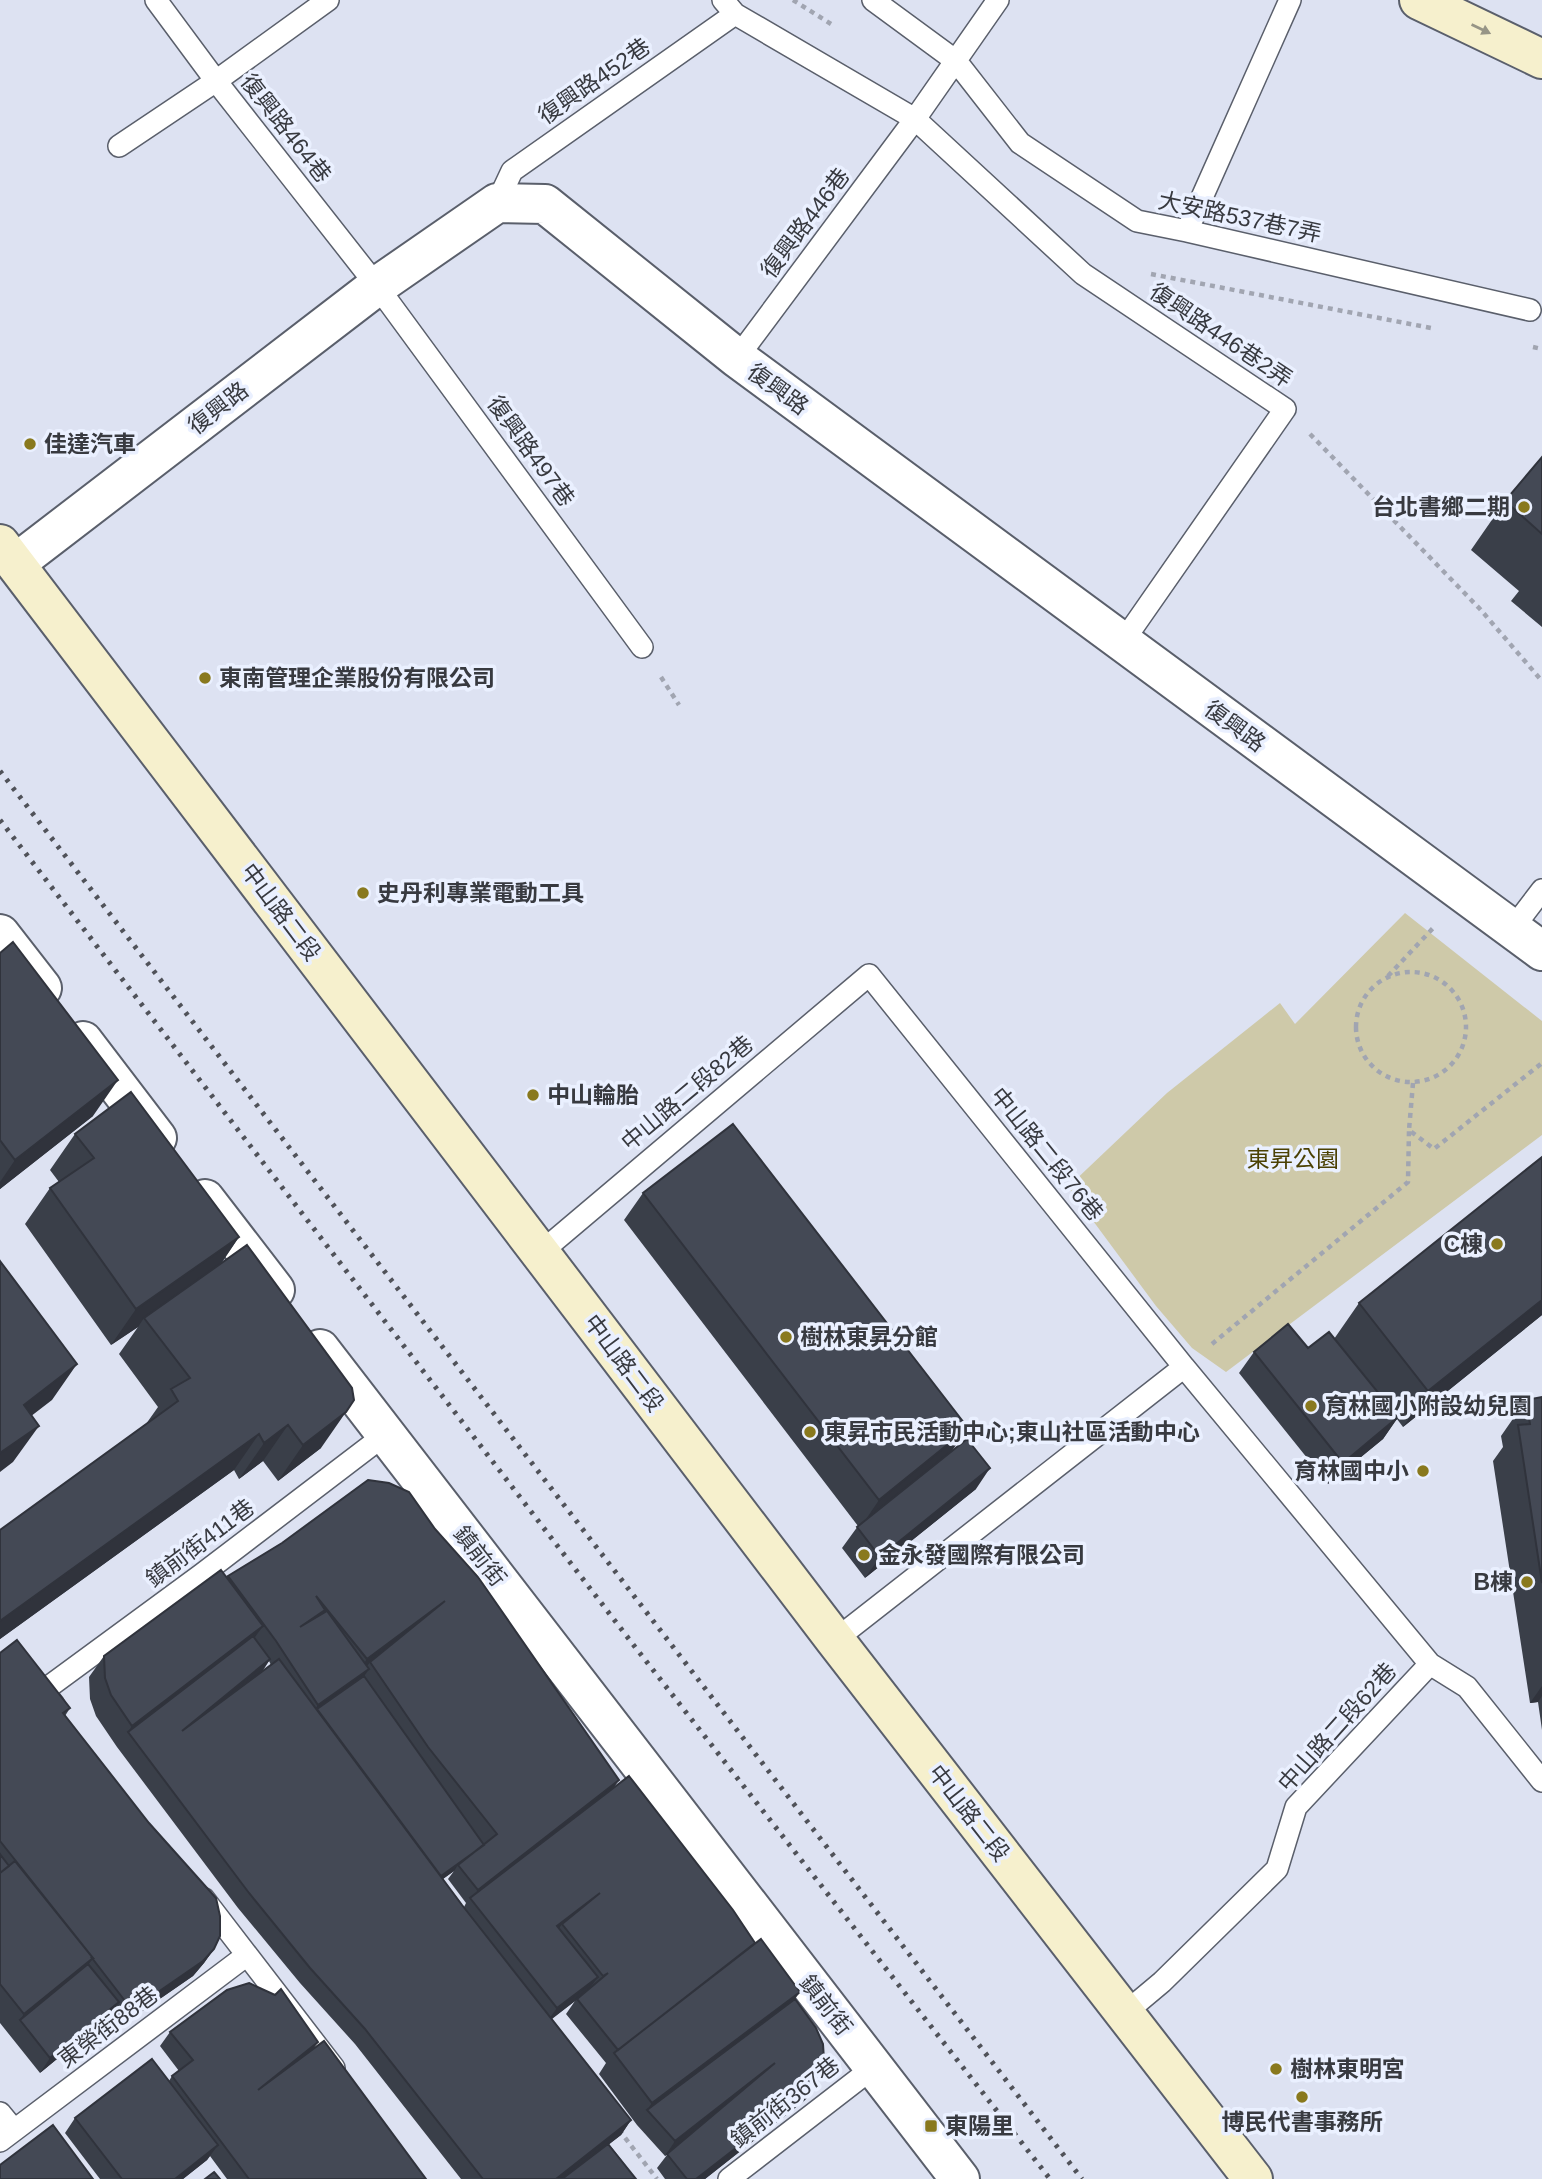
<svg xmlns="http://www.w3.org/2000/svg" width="1542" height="2179" font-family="Arial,'Noto Sans TC',sans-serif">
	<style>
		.green { fill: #cec9a9 }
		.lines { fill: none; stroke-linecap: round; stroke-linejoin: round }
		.lane-casing { stroke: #5a5f6b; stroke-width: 24 }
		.street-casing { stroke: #5a5f6b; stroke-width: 42 }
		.secondary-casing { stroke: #5a5f6b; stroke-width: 42 }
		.path { stroke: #a1a5b1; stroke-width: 4.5; stroke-dasharray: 5 5; stroke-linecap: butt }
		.lane { stroke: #fff; stroke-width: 21 }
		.street { stroke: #fff; stroke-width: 38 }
		.secondary { stroke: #f6f0cd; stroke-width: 38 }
		.rail { stroke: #505259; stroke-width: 5; stroke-dasharray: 3.5 7; stroke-linecap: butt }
		.wall { fill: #3a3f49; fill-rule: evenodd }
		.shaded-wall { fill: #30333c }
		.building { fill: #444955; stroke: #30333c; stroke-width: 2 }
		.oneway { fill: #979586 }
		.poi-dot { fill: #89791e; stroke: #eaf0ff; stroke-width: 2.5 }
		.labels { text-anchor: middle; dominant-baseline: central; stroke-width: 7; stroke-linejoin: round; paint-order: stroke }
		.street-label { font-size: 23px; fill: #383a40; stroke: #eaf0ff }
		.poi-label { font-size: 23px; font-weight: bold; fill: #383a40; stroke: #eaf0ff; text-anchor: start }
		.park-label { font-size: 23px; fill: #4b4104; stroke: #eaf0ff }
	</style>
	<rect width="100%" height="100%" fill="#dde2f2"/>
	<path class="green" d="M1405 913 1542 1021V1135L1226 1372 1192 1348 1156 1306 1068 1187 1167 1093 1280 1003 1295 1024Z"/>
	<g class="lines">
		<g class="lane-casing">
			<path id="lane" d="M156 0 216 81 377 286 642 647
				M723 0 735 14 915 119 1083 274 1285 409 1122 643
				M873 0 956 61 1020 143 1137 221 1187 231 1530 310
				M119 146 216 81 328 0
				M497 203 512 171 735 14
				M1187 231 1290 0
				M737 358 915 119 998 0
				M1513 928 1542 890
				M540 1253 869 975 1184 1367
				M835 1640 1184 1367 1430 1664 1467 1687 1542 1781
				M54 1705 43 1691 201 1575 386 1434
				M204 1899 334 2068
				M1125 2013 1162 1982 1277 1869 1296 1807 1430 1664
				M0 2113 14 2130
				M0 2141 247 1955
				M729 2179 874 2067"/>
		</g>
		<g class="street-casing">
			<path id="street" d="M16 563 377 286 497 203 545 204 737 358 1542 951
				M0 934 42 988
				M83 1041 157 1138
				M205 1199 275 1290
				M320 1349 960 2179"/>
		</g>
		<g class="secondary-casing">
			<path id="secondary" d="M1419 0 1542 59
				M0 544 835 1640 1253 2179"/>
		</g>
		<path class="path" d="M793 0 831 24
			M1151 274 1431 328
			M1533 347 1542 349
			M1310 434 1480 609 1542 681
			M661 677 679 705
			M1356 1027a55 55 0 1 1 110 0a55 55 0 1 1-110 0Z
			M1388 976 1435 926
			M1413 1083 1409 1130 1434 1149 1542 1063
			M1212 1344 1408 1182 1409 1130
			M619 2130 657 2179"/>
		<use href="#lane" class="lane"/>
		<use href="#street" class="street"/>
		<use href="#secondary" class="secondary"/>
		<path class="rail" d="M0 771 1082 2179
			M0 820 632 1643 1050 2179"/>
	</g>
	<path class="wall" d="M1542 457V627L1511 601 1519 591 1471 550 1505 501Z
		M0 953 93 1116 0 1189Z
		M75 1134 239 1237 221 1264 321 1448 278 1481 263 1461 239 1479 234 1470 0 1639V1530L146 1424 158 1407 119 1354 138 1327 111 1345 25 1224 50 1188 59 1182 50 1170Z
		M643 1193 951 1452 976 1489 865 1578 842 1548 858 1526 624 1220Z
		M1359 1303 1542 1315 1403 1427 1397 1419 1383 1439 1328 1484 1239 1373 1254 1352 1308 1348 1334 1339Z
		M1542 1397V1730L1538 1702 1530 1703 1493 1461 1503 1447 1501 1436 1526 1400Z
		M282 1543 619 1780 614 1787 755 1943 795 1999 816 2086 805 2100 705 2179H665L657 2168 667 2155 665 2156 637 2125 599 2074 606 2063 566 2014 575 2001 552 2019 631 2120 621 2135 609 2144 636 2179H461L355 2044 300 1983 238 1908 117 1747 96 1716 90 1699 89 1677 104 1656 228 1576ZM269 1661 271 1665 262 1672ZM454 1871 448 1879 466 1903 464 1907 443 1879Z
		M0 1653 70 1708 65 1716 214 1949 204 1963 193 1976 122 2025 112 2012 109 2016 40 2073 0 2023Z
		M170 2032 318 2042 312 2050 426 2179H227L210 2156 207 2160 183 2179H100L65 2133 75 2118 169 2081 172 2076 179 2071 160 2046Z"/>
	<path class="shaded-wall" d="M118 1080 93 1116 0 1189V1182L15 1160Z
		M239 1237 214 1273 144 1318 138 1327 111 1345 136 1309Z
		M1542 1300V1315L1403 1427 1428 1391Z
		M77 1364 52 1400 0 1440 24 1405Z
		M346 1412 321 1448 278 1481 303 1445Z
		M1398 1417 1383 1439 1328 1484 1343 1463Z
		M288 1425 263 1461 239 1479 264 1443Z
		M39 1426 13 1462 0 1472V1453Z
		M968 1428 949 1455 860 1528 879 1500Z
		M259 1434 234 1470 0 1639V1621Z
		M990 1468 976 1489 865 1578 880 1557Z
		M445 1601 370 1662 368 1665 357 1673 367 1659Z
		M263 1626 248 1647 128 1732 132 1726Z
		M270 1659 260 1674 182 1731Z
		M369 1669 359 1684 313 1712 318 1705Z
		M1542 1686V1696L1538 1702 1530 1703Z
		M619 1780 608 1795 471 1900 478 1890Z
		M458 1865 454 1871 433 1886 438 1879Z
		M600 1893 562 1924 556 1933 557 1926Z
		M214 1949 204 1963 193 1976 122 2025 132 2010Z
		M93 1958 78 1979 20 2020 24 2014Z
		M598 1977 587 1992 546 2023 557 2008Z
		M800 1992 785 2013 647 2110 652 2103Z
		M119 2002 109 2016 40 2073 50 2058Z
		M318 2042 308 2056 258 2090Z
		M775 2063 765 2077 665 2156 675 2141Z
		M816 2086 805 2100 705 2179H696Z
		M631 2120 621 2135 565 2179H556Z
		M218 2145 207 2160 183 2179H175Z"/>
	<path class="building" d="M1542 457V534L1505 501Z
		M13 942 118 1080 15 1160 0 1140V953Z
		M131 1092 239 1237 136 1309 50 1188 94 1158 75 1134Z
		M733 1124 968 1428 879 1500 643 1193Z
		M1542 1157V1300L1428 1391 1359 1303Z
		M247 1245 352 1388 354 1400 346 1412 303 1445 288 1425 264 1443 259 1434 0 1621V1530L178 1401 171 1389 190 1378 144 1318Z
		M0 1261 77 1364 24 1405 39 1426 0 1453Z
		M1288 1324 1308 1348 1329 1332 1398 1417 1343 1463 1254 1352Z
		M1542 1397V1583L1518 1425 1530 1424 1526 1400Z
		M967 1439 990 1468 880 1557 857 1527Z
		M368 1480 389 1483 409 1492 435 1529 478 1577 619 1780 478 1890 458 1865 497 1834 428 1747 370 1662 445 1601 367 1659 316 1596 325 1610 300 1627 327 1611 369 1669 318 1705 276 1641 228 1576 282 1543Z
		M221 1570 263 1626 132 1726 111 1695 105 1678 104 1656Z
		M253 1636 270 1659 182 1731 279 1659 462 1905 631 2120 556 2179H483L365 2029 310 1968 249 1893 128 1732Z
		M17 1640 70 1708 63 1713 149 1823 216 1898 220 1916V1936L214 1949 203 1961 132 2010 92 1958H93L0 1841V1653Z
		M364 1676 484 1845 441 1876 317 1709Z
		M629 1776 733 1910 755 1943 618 2050 577 1999 608 1973 603 1976 562 1924 600 1893 557 1926 598 1977 557 2008 470 1898Z
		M0 1854 9 1866 0 1873Z
		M15 1861 93 1958 24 2014 0 1984V1873Z
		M761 1939 800 1992 652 2103 614 2053Z
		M88 1964 119 2002 50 2058 20 2020Z
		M249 1983 275 1995 281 1989 318 2042 258 2090 324 2041 426 2179H249L172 2076 193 2060 170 2032 227 1990Z
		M795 1999 816 2028 823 2044 824 2060 816 2086 696 2179H687L667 2154 775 2063 675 2141 647 2110Z
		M152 2059 218 2145 175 2179H122L75 2118Z
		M53 2125 93 2179H0V2165Z
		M608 2144 636 2179H562Z
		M214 2172 220 2179H205Z"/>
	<defs><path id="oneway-solid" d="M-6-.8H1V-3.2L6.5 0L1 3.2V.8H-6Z" transform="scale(1.75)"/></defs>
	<use class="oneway" href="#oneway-solid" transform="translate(1481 29) rotate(26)"/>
	<g class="poi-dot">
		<circle cx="30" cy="444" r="7"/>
		<circle cx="1524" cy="507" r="7"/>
		<circle cx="205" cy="678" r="7"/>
		<circle cx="363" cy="893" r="7"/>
		<circle cx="533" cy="1095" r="7"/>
		<circle cx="1497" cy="1244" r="7"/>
		<circle cx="786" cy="1337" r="7"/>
		<circle cx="1311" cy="1406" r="7"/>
		<circle cx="810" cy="1432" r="7"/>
		<circle cx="1423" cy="1471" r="7"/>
		<circle cx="864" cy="1555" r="7"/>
		<circle cx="1527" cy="1582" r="7"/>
		<circle cx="1276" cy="2069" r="7"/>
		<circle cx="1302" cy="2097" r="7"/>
		<rect x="924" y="2119" width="14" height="14" rx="3.5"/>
	</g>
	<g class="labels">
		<g class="street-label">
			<text transform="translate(594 81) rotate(-35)">復興路452巷</text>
			<text transform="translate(286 128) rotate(52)">復興路464巷</text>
			<text transform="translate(1240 217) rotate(12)">大安路537巷7弄</text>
			<text transform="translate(805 223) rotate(-53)">復興路446巷</text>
			<text transform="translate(1221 335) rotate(34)">復興路446巷2弄</text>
			<text transform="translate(778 389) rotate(36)">復興路</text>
			<text transform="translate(218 408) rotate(-38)">復興路</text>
			<text transform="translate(531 451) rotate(54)">復興路497巷</text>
			<text transform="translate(1235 726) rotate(36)">復興路</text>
			<text transform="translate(281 912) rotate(53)">中山路二段</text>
			<text transform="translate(687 1093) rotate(-40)">中山路二段82巷</text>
			<text transform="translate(1047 1154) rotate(51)">中山路二段76巷</text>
			<text transform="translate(624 1363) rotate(53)">中山路二段</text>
			<text transform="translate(200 1543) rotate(-37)">鎮前街411巷</text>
			<text transform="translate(480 1556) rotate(52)">鎮前街</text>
			<text transform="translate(1337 1727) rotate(-48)">中山路二段62巷</text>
			<text transform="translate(969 1813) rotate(52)">中山路二段</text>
			<text transform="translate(826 2005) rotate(52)">鎮前街</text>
			<text transform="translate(108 2027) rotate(-37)">東榮街88巷</text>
			<text transform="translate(785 2102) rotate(-38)">鎮前街367巷</text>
		</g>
		<g class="poi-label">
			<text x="44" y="444">佳達汽車</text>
			<text x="1510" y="507" text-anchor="end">台北書鄉二期</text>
			<text x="219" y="678">東南管理企業股份有限公司</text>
			<text x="377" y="893">史丹利專業電動工具</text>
			<text x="547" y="1095">中山輪胎</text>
			<text x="1483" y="1244" text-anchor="end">C棟</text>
			<text x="800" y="1337">樹林東昇分館</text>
			<text x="1325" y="1406">育林國小附設幼兒園</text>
			<text x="824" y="1432">東昇市民活動中心;東山社區活動中心</text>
			<text x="1409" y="1471" text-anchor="end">育林國中小</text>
			<text x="878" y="1555">金永發國際有限公司</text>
			<text x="1513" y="1582" text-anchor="end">B棟</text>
			<text x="1290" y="2069">樹林東明宮</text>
			<text x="1302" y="2122" text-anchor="middle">博民代書事務所</text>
			<text x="945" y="2126">東陽里</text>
		</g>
		<g class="park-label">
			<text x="1293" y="1159">東昇公園</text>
		</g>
	</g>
</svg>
